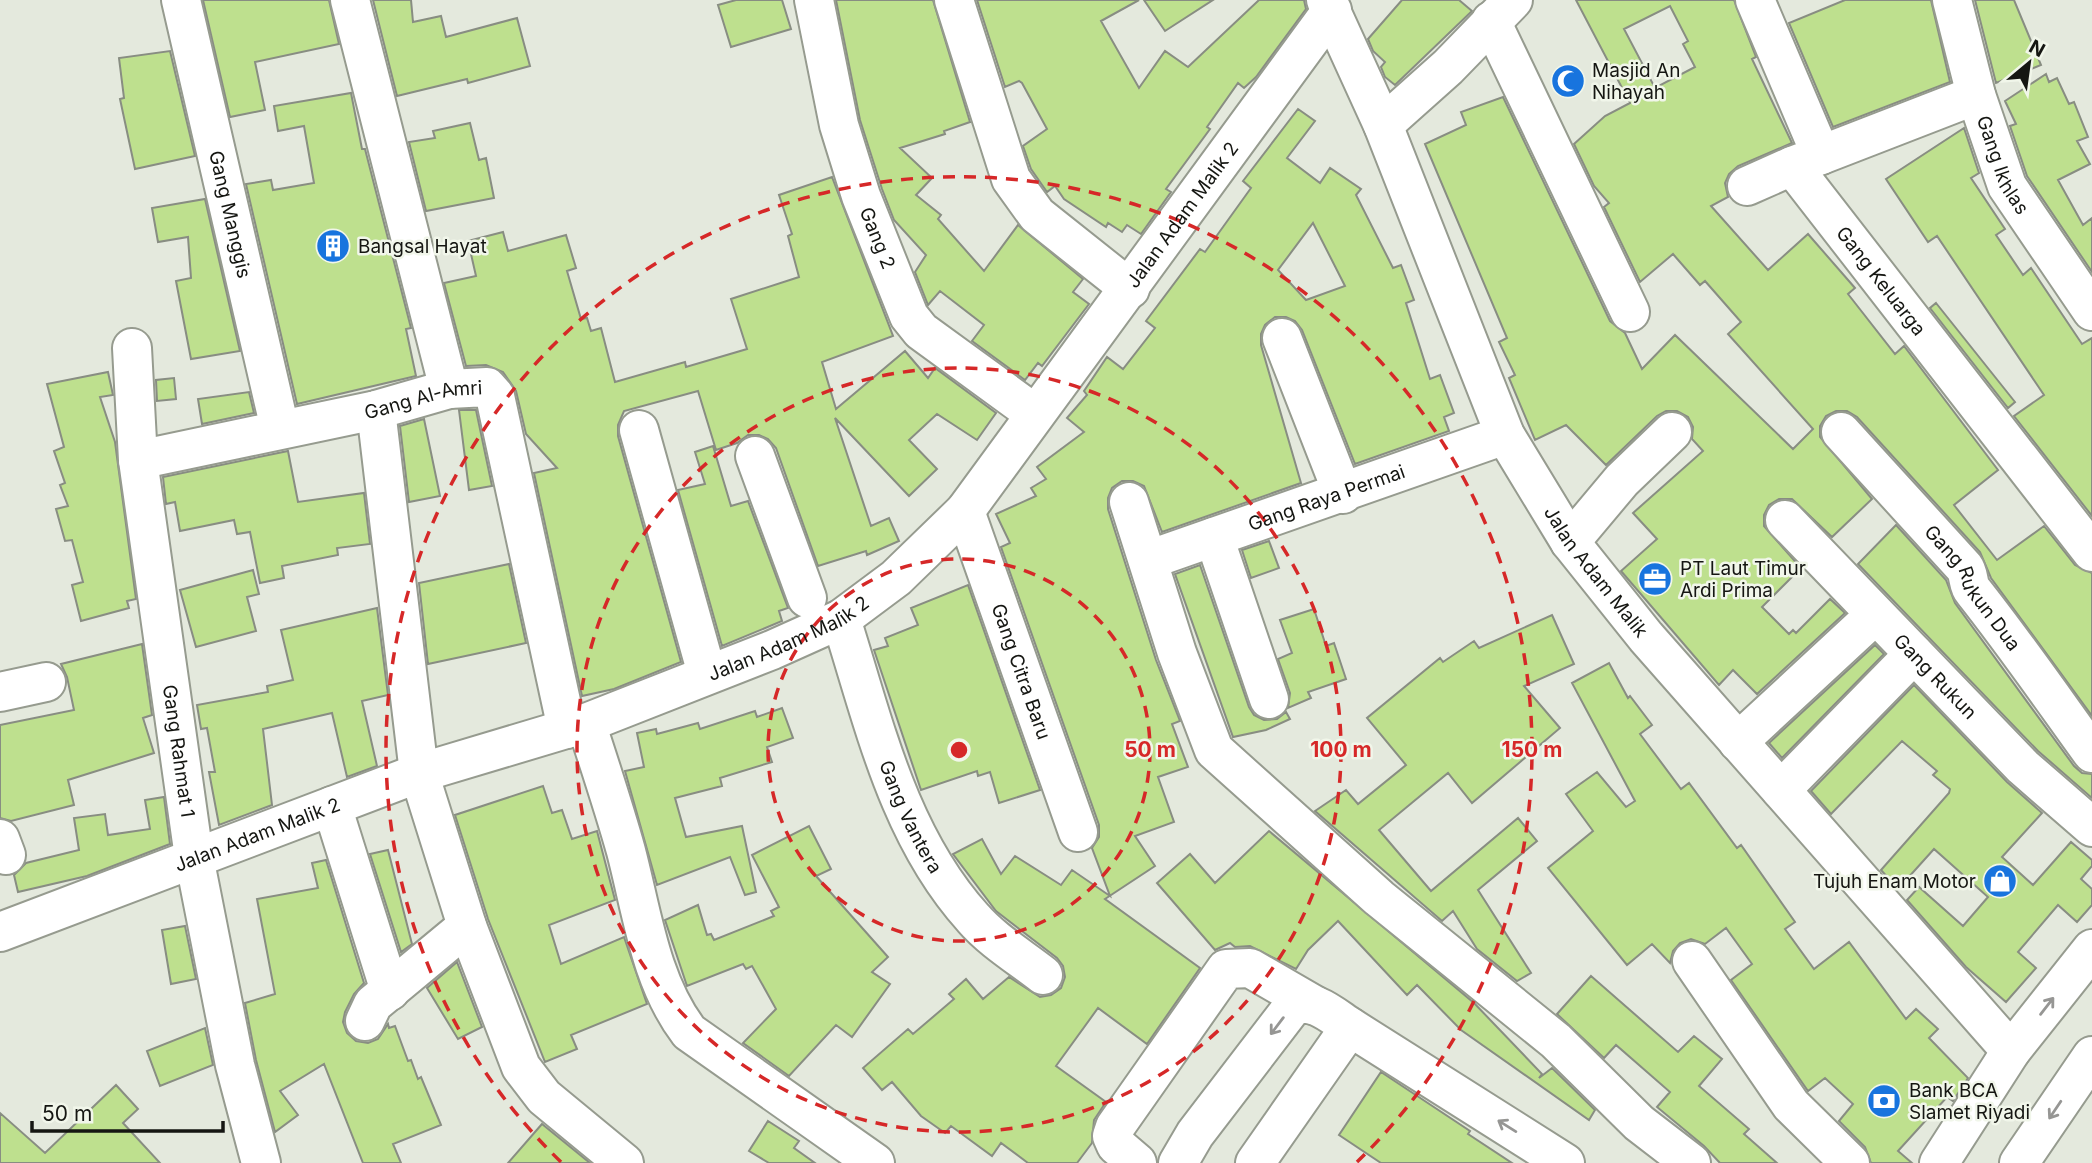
<svg xmlns="http://www.w3.org/2000/svg" width="2092" height="1163" font-family="Inter,sans-serif">
	<style>
		.building { fill: #bee08e; stroke: #888d82; stroke-width: 2; fill-rule: evenodd }
		.lines { fill: none; stroke-linecap: round; stroke-linejoin: round }
		.minor-casing { stroke: #969b8f; stroke-width: 42 }
		.highway-casing { stroke: #969b8f; stroke-width: 42 }
		.minor { stroke: #fff; stroke-width: 38 }
		.highway { stroke: #fff; stroke-width: 38 }
		.oneway { stroke: #969694 }
		.ring { fill: none; stroke: #d62828; stroke-width: 3.5; stroke-dasharray: 12 9 }
		.labels { text-anchor: middle; dominant-baseline: central; stroke-width: 5; stroke-linejoin: round; paint-order: stroke }
		.poi-label { font-size: 19px; fill: #151612; stroke: #f1f6ea; text-anchor: start }
		.street-label { font-size: 19px; fill: #151612; stroke: #f1f6ea }
		.centre { fill: #d62828; stroke: #f1f6ea; stroke-width: 3.5 }
		.ring-label { font-size: 21px; text-anchor: middle; font-weight: bold; fill: #d62828; stroke: #f1f6ea; stroke-width: 5; stroke-linejoin: round; paint-order: stroke }
	</style>
	<rect width="100%" height="100%" fill="#e4e9dd"/>
	<path class="building" d="M203 0H329L339 44 255 62 265 110 230 117Z
		M373 0H411L413 22 441 16 446 37 517 18 530 66 468 83 467 79 397 96Z
		M736 0H782L791 29 731 47 718 5Z
		M836 0H933L970 122 944 131 945 134 900 148 932 178 916 195 941 215 938 219 984 271 1018 225 1083 279 1073 292 1089 304 1042 366 1038 363 1025 380 972 341 984 325 940 291 928 305 915 272 926 255 894 220 882 189 860 120Z
		M977 0H1139L1101 21 1139 88 1165 51 1188 67 1259 0H1304L1306 9 1256 77 1244 88 1238 83 1207 127 1210 129 1166 189 1171 192 1141 234 1127 225 1122 232 1108 223 1106 227 1064 199 1055 186 1047 192 1031 169 1023 146 1047 129 1022 83 1019 81 1005 87Z
		M1144 0H1213L1165 31Z
		M1402 0H1459L1472 11 1395 85 1385 77 1381 67 1385 62 1373 51 1368 39Z
		M1576 0H1734L1756 57 1752 59 1792 143 1738 166 1729 174 1725 183 1728 197 1711 206 1768 270 1808 234 1855 288 1848 294 1895 354 1904 346 1998 470 1954 505 1997 560 2044 526 2075 565 2092 573V716L1991 578 1980 552 1857 417 1847 411H1836L1826 416 1820 426V437L1872 499 1832 537 1792 499H1779L1769 505 1764 515V526L1801 568 1762 607 1789 634 1793 630 1796 633 1830 599 1845 613 1757 694 1733 670 1719 685 1621 571 1657 539 1633 513 1703 451 1692 439 1693 427 1688 417 1677 411H1666L1657 416 1606 465 1566 425 1535 440 1509 378 1515 375 1499 342 1507 338 1425 144 1466 125 1461 112 1503 97 1610 321 1625 333 1642 369 1675 335 1793 449 1813 429 1728 334 1741 322 1705 281 1700 285 1673 254 1640 282 1604 207 1609 203 1594 186 1574 144 1605 116 1630 103ZM1670 6 1688 41 1683 44 1695 67 1655 88 1624 29Z
		M1845 0H1931L1950 82 1833 127 1789 23Z
		M1975 0H2014L2041 65 1996 83Z
		M170 51 195 156 135 169 120 99 124 98 119 58Z
		M2046 74 2049 82 2057 78 2069 104 2074 102 2088 137 2077 141 2090 164 2058 180 2083 225 2092 218V272L2027 176 2010 126 2016 124 2005 101Z
		M351 93 362 149H365L411 328 406 329 416 376 297 404 246 184 271 180 273 190 314 183 304 126 278 131 274 106Z
		M1298 109 1315 121 1287 158 1320 183 1330 168 1361 189 1356 195 1393 268 1401 265 1414 300 1406 303 1430 379 1440 375 1454 413 1444 417 1449 431 1355 464 1302 330 1295 321 1286 317H1275L1265 325 1261 334V345L1301 483 1162 532 1144 486 1133 481H1122L1112 488 1108 498V509L1156 660 1180 721 1172 724 1188 767 1158 777 1174 822 1135 836 1155 866 1105 899 1200 968 1147 1044 1098 1008 1056 1066 1106 1102 1094 1120 1092 1143 1077 1163H1028L1001 1143 992 1156 951 1126 945 1133 921 1116 892 1082 882 1090 863 1068 908 1029 913 1034 954 999 949 994 966 979 983 999 1009 977 1040 997 1051 995 1061 988 1065 977 1063 966 1057 958 996 911 953 854 982 839 1001 874 1015 856 1061 885 1072 870 1110 896 1092 848 1099 837V825L1001 547 1010 543 996 514 1036 496 1031 488 1046 479 1037 467 1084 432 1067 418 1087 395 1084 391 1107 357 1123 369 1155 328 1146 321 1200 249 1205 252 1251 188 1243 181ZM1313 223 1345 286 1306 300 1278 270Z
		M470 123 479 160 486 158 494 198 426 211 409 142 435 138 433 131Z
		M1964 128 1979 173 1971 178 2005 229 1996 235 2023 275 2031 268 2082 344 2092 338V516L2014 416 2044 395 1937 236 1928 242 1886 179Z
		M832 177 893 336 822 362 836 409 905 351 928 378 935 368 996 413 977 440 937 414 909 440 937 469 909 496 835 418 871 526 889 518 899 541 867 555 866 551 818 566 776 448 768 439 759 435H748L737 443 716 450 698 391 624 411 618 425V436L681 662 614 689 582 696 534 473 557 468 526 434 516 391 503 372 486 365 466 366 444 283 476 276 468 241 503 232 508 251 566 235 576 268 567 271 581 319 587 318 591 331 601 328 615 382 685 362 686 367 747 349 731 299 799 277 788 236 792 234 779 195Z
		M205 199 240 351 191 359 176 281 191 278 188 237 158 242 152 208Z
		M1936 303 2015 402 2008 408 1930 308Z
		M108 372 113 395 100 397 115 442 136 599 127 601 129 608 81 621 72 585 83 582 72 540 65 541 56 509 68 506 60 485 65 483 54 451 64 447 47 384Z
		M174 378 176 399 157 401 156 380Z
		M249 392 254 413 202 424 198 399Z
		M459 410H476L492 486 469 490Z
		M424 419 440 496 409 502 400 426Z
		M713 446 731 506 748 501 788 608 779 611 782 621 722 646 678 490 705 484 695 452Z
		M288 451 298 502 364 493 370 544 337 548 338 555 282 566 284 578 260 583 250 532 237 534 234 520 180 531 175 502 166 504 163 477Z
		M1896 525 1946 580 1955 603 2074 766 2082 773 2092 774V798L2038 751 1858 564Z
		M1269 541 1279 568 1251 578 1242 550Z
		M509 564 526 643 428 664 419 583Z
		M1200 565 1249 707 1254 715 1264 720 1277 719 1286 712 1290 719 1266 730 1233 737 1175 574Z
		M253 570 259 594 247 597 256 631 196 647 180 590Z
		M968 585 1040 790 999 803 990 772 978 776 977 771 921 790 874 650 888 646 885 638 918 625 911 608Z
		M377 608 388 695 362 701 377 766 347 777 332 713 263 729 272 805 219 825 209 772H215L207 728 201 729 197 705 268 692 267 686 293 680 281 630Z
		M1314 609 1326 646 1334 643 1346 679 1308 692 1311 698 1288 708 1290 693 1278 659 1292 653 1280 620Z
		M1552 615 1574 664 1524 686 1560 728 1472 803 1448 773 1379 830 1431 891 1518 818 1537 841 1478 890 1531 973 1517 981 1477 949 1453 911 1442 921 1315 811 1346 790 1358 804 1406 765 1367 718 1440 658 1443 662 1474 641 1479 648Z
		M142 644 152 715 143 718 154 753 68 780 74 805 11 821 0 818V725L74 710 67 677 61 664Z
		M1875 645 1884 654 1782 758 1769 743Z
		M1609 663 1628 698 1630 696 1652 725 1640 734 1681 789 1689 783 1737 848 1741 845 1795 922 1785 929 1814 969 1849 942 1906 1019 1916 1009 1938 1029 1929 1038 1968 1078 1953 1101 1947 1097 1898 1151 1912 1163H1871L1865 1147 1839 1121 1853 1104 1825 1078 1808 1091 1731 980 1752 964 1726 928 1705 944 1691 939 1680 943 1673 951 1670 963 1652 944 1627 965 1548 868 1593 831 1566 794 1597 772 1626 807 1635 801 1572 683Z
		M1914 685 2007 782 2042 813 2002 857 2033 885 2071 842 2092 860V866L2081 879 2092 889V905L2077 922 2058 905 2018 952 2036 968 2006 1002 1966 967 1907 900 1919 887 1963 926 1988 897 1934 849 1898 889 1881 870 1949 793 1950 789 1933 775 1937 771 1902 741 1831 814 1811 791Z
		M782 708 793 738 767 747 772 762 720 778 722 786 675 798 686 837 742 826 756 892 745 895 730 857 657 885 625 771 644 767 637 733 656 729 657 734 698 723 700 729 755 711 757 717Z
		M543 786 552 813 562 810 572 839 597 831 615 900 549 925 561 964 624 937 647 1004 571 1035 577 1049 545 1062 488 919 455 815Z
		M164 797 170 844 87 876 18 892 14 875 26 863 79 850 74 818 105 814 108 835 150 829 145 800Z
		M809 826 831 869 816 876 888 957 872 972 890 984 852 1037 836 1025 789 1076 743 1043 776 1009 752 966 746 969 743 964 687 986 665 920 698 905 707 935 711 934 714 940 774 916 771 911 779 907 752 855Z
		M1269 831 1474 1003 1542 1074 1539 1078 1552 1068 1595 1110 1589 1120 1461 1030 1417 985 1407 995 1338 921 1308 950 1296 969 1250 946 1235 947 1230 943 1215 950 1157 883 1190 854 1215 883Z
		M388 850 412 944 401 952 370 854Z
		M326 860 364 983 354 994 345 1012 343 1022 347 1033 356 1041 368 1043 378 1039 388 1024 389 1028 395 1026 408 1061 411 1060 418 1079 421 1077 441 1125 393 1144 401 1163H363L324 1064 280 1091 298 1115 275 1132 256 1060 245 1003 275 994 257 899 318 888 312 863Z
		M185 926 196 979 171 984 162 930Z
		M457 962 482 1027 458 1039 427 988Z
		M1591 976 1678 1052 1694 1036 1722 1059 1699 1086 1749 1129 1744 1134 1777 1163H1720L1704 1146 1657 1107 1670 1092 1616 1045 1604 1058 1557 1014Z
		M205 1028 213 1065 160 1086 147 1051Z
		M1381 1072 1470 1131 1468 1134 1512 1163H1381L1339 1135Z
		M116 1085 138 1109 123 1123 160 1163H0V1113L45 1153Z
		M768 1121 799 1141 794 1148 815 1163H769L749 1151Z
		M542 1124 590 1163H508Z"/>
	<g class="lines">
		<g class="minor-casing">
			<g id="minor">
				<path id="s1" d="M181 0 280 429"/>
				<path d="M350 0 449 389"/>
				<path id="s2" d="M814 0 839 125 861 196 909 316 921 331 1035 414"/>
				<path d="M954 0 1011 179 1037 215 1130 289"/>
				<path id="s3" d="M1326 0 1383 125 1505 435 1570 542 1646 637 2011 1051"/>
				<path id="s4" d="M1755 0 1821 155 1792 166 2092 552"/>
				<path id="s5" d="M1952 0 1976 95 2007 186 2092 311"/>
				<path d="M1491 21 1630 312"/>
				<path d="M1383 125 1448 67 1513 0"/>
				<path d="M1821 155 1976 95"/>
				<path d="M1747 186 1792 166"/>
				<path d="M1282 338 1343 494"/>
				<path id="s6" d="M132 348 138 460 194 857 235 1065 261 1163"/>
				<path d="M376 410 419 773 467 926 521 1067 544 1097 624 1163"/>
				<path d="M639 430 707 674"/>
				<path id="s7" d="M1841 432 1964 567C1970 575 1967 584 1973 591 2015 644 2053 699 2092 753"/>
				<path d="M755 456 807 598"/>
				<path id="s8" d="M138 460 376 410 449 389 487 387 495 396 567 729"/>
				<path d="M1129 502 1177 653 1214 750 1379 898 1556 1041 1639 1123 1691 1163"/>
				<path id="s9" d="M965 511 1078 832"/>
				<path id="s10" d="M1785 520 2023 767 2092 827"/>
				<path d="M1214 537 1269 699"/>
				<path d="M1570 542 1622 480 1672 432"/>
				<path id="s11" d="M1148 560 1505 435"/>
				<path id="s12" d="M841 619C874 723 898 835 973 918 992 940 1020 957 1043 975"/>
				<path d="M0 692 46 682"/>
				<path d="M586 723C600 766 614 808 626 851 642 912 650 981 689 1032L875 1163"/>
				<path d="M1738 742 1875 615"/>
				<path d="M1781 790 1914 654"/>
				<path d="M332 806 390 991"/>
				<path d="M0 839 6 855"/>
				<path id="s13" d="M0 932 419 773 586 723 772 650 841 619 896 578 965 511 1332 10"/>
				<path d="M1692 961 1791 1105 1850 1163"/>
				<path d="M365 1021 373 1004 467 926"/>
				<path d="M1137 1163 1116 1145 1112 1136 1115 1127 1226 969 1250 968 1314 1005"/>
				<path d="M1178 1163 1195 1134 1293 1006C1313 997 1333 1016 1350 1027L1565 1163"/>
				<path d="M1255 1163 1350 1027"/>
			</g>
		</g>
		<g class="highway-casing">
			<path id="highway" d="M1939 1163 2011 1051 2092 949
				M2019 1163 2092 1056"/>
		</g>
		<use href="#minor" class="minor"/>
		<use href="#highway" class="highway"/>
	</g>
	<defs><path id="oneway-shaft" d="M-6 0H5M1.5-3L5.5 0L1.5 3" fill="none" stroke-width="1.6" stroke-linecap="round" stroke-linejoin="round" transform="scale(1.75)"/></defs>
	<g class="oneway">
		<use href="#oneway-shaft" transform="translate(2047 1006) rotate(-52)"/>
		<use href="#oneway-shaft" transform="translate(1277 1026) rotate(127)"/>
		<use href="#oneway-shaft" transform="translate(2055 1110) rotate(124)"/>
		<use href="#oneway-shaft" transform="translate(1507 1126) rotate(-148)"/>
	</g>
	<g class="ring">
		<circle cx="959" cy="750" r="191"/>
		<circle cx="959" cy="750" r="382"/>
		<path d="M561 1162A573 573 0 1 1 1357 1162"/>
	</g>
	<defs>
		<g id="mosque-disc" transform="scale(1.75)"><circle r="9.5" fill="#1874de" stroke="#f1f6ea"/><path d="M3.5-4.9A6 6 0 1 0 3.5 4.9A5 5 0 1 1 3.5-4.9Z" fill="#fff"/></g>
		<g id="building-disc" transform="scale(1.75)"><circle r="9.5" fill="#1874de" stroke="#f1f6ea"/><path d="M-4-6H4V6H1V3H-1V6H-4ZM-2.5-4.3h1.7v1.8h-1.7ZM.8-4.3h1.7v1.8H.8ZM-2.5-1h1.7V.8h-1.7ZM.8-1h1.7V.8H.8Z" fill="#fff"/></g>
		<g id="office-disc" transform="scale(1.75)"><circle r="9.5" fill="#1874de" stroke="#f1f6ea"/><path d="M-6-3h4V-5.5h4V-3h4V5H-6ZM-1-4.5V-3h2v-1.5ZM-6 0V1H6V0Z" fill="#fff"/></g>
		<g id="shop-disc" transform="scale(1.75)"><circle r="9.5" fill="#1874de" stroke="#f1f6ea"/><path d="M-5-2.5h2.3a2.7 3.5 0 0 1 5.4 0H5L5.5 6h-11ZM-1.5-2.5h3a1.5 2.3 0 0 0-3 0Z" fill="#fff"/></g>
		<g id="bank-disc" transform="scale(1.75)"><circle r="9.5" fill="#1874de" stroke="#f1f6ea"/><path d="M-6-4H6V4H-6ZM0-2.3a2.3 2.3 0 1 0 0 4.6a2.3 2.3 0 1 0 0-4.6Z" fill="#fff"/></g>
	</defs>
	<g fill-rule="evenodd">
		<use href="#mosque-disc" x="1568" y="81"/>
		<use href="#building-disc" x="333" y="246"/>
		<use href="#office-disc" x="1655" y="579"/>
		<use href="#shop-disc" x="2000" y="881"/>
		<use href="#bank-disc" x="1884" y="1101"/>
	</g>
	<g class="labels">
		<g class="poi-label">
			<text x="1592" y="70">Masjid An<tspan x="1592" dy="22">Nihayah</tspan></text>
			<text x="358" y="246">Bangsal Hayat</text>
			<text x="1680" y="568">PT Laut Timur<tspan x="1680" dy="22">Ardi Prima</tspan></text>
			<text x="1976" y="881" text-anchor="end">Tujuh Enam Motor</text>
			<text x="1909" y="1090">Bank BCA<tspan x="1909" dy="22">Slamet Riyadi</tspan></text>
		</g>
		<g class="street-label">
			<text stroke="none"><textPath href="#s5" startOffset="173">Gang Ikhlas</textPath></text>
			<text stroke="none"><textPath href="#s1" startOffset="220">Gang Manggis</textPath></text>
			<text stroke="none"><textPath href="#s13" startOffset="1430">Jalan Adam Malik 2</textPath></text>
			<text stroke="none"><textPath href="#s2" startOffset="247">Gang 2</textPath></text>
			<text stroke="none"><textPath href="#s4" startOffset="345">Gang Keluarga</textPath></text>
			<text stroke="none"><textPath href="#s8" startOffset="292">Gang Al-Amri</textPath></text>
			<text stroke="none"><textPath href="#s11" startOffset="189">Gang Raya Permai</textPath></text>
			<text stroke="none"><textPath href="#s3" startOffset="635">Jalan Adam Malik</textPath></text>
			<text stroke="none"><textPath href="#s7" startOffset="205">Gang Rukun Dua</textPath></text>
			<text stroke="none"><textPath href="#s13" startOffset="842">Jalan Adam Malik 2</textPath></text>
			<text stroke="none"><textPath href="#s9" startOffset="170">Gang Citra Baru</textPath></text>
			<text stroke="none"><textPath href="#s10" startOffset="217">Gang Rukun</textPath></text>
			<text stroke="none"><textPath href="#s6" startOffset="406">Gang Rahmat 1</textPath></text>
			<text stroke="none"><textPath href="#s12" startOffset="210">Gang Vantera</textPath></text>
			<text stroke="none"><textPath href="#s13" startOffset="275">Jalan Adam Malik 2</textPath></text>
		</g>
	</g>
	<circle cx="959" cy="750" r="10" class="centre"/>
	<g class="ring-label">
		<text x="1150" y="757">50 m</text>
		<text x="1341" y="757">100 m</text>
		<text x="1532" y="757">150 m</text>
	</g>
	<g transform="translate(2029 63) rotate(29)" stroke="#f1f6ea" stroke-width="5" paint-order="stroke">
	<path d="M0-5L12 26L0 18L-12 26Z" fill="#151612"/>
	<text y="-10" font-size="19" font-weight="bold" text-anchor="middle" fill="#151612">N</text>
	</g>
	<path d="M32 1121v10h191v-10" fill="none" stroke="#151612" stroke-width="3.5"/>
	<text x="42" y="1121" font-size="21" fill="#151612" stroke="#f1f6ea" stroke-width="5" paint-order="stroke">50 m</text>
</svg>
